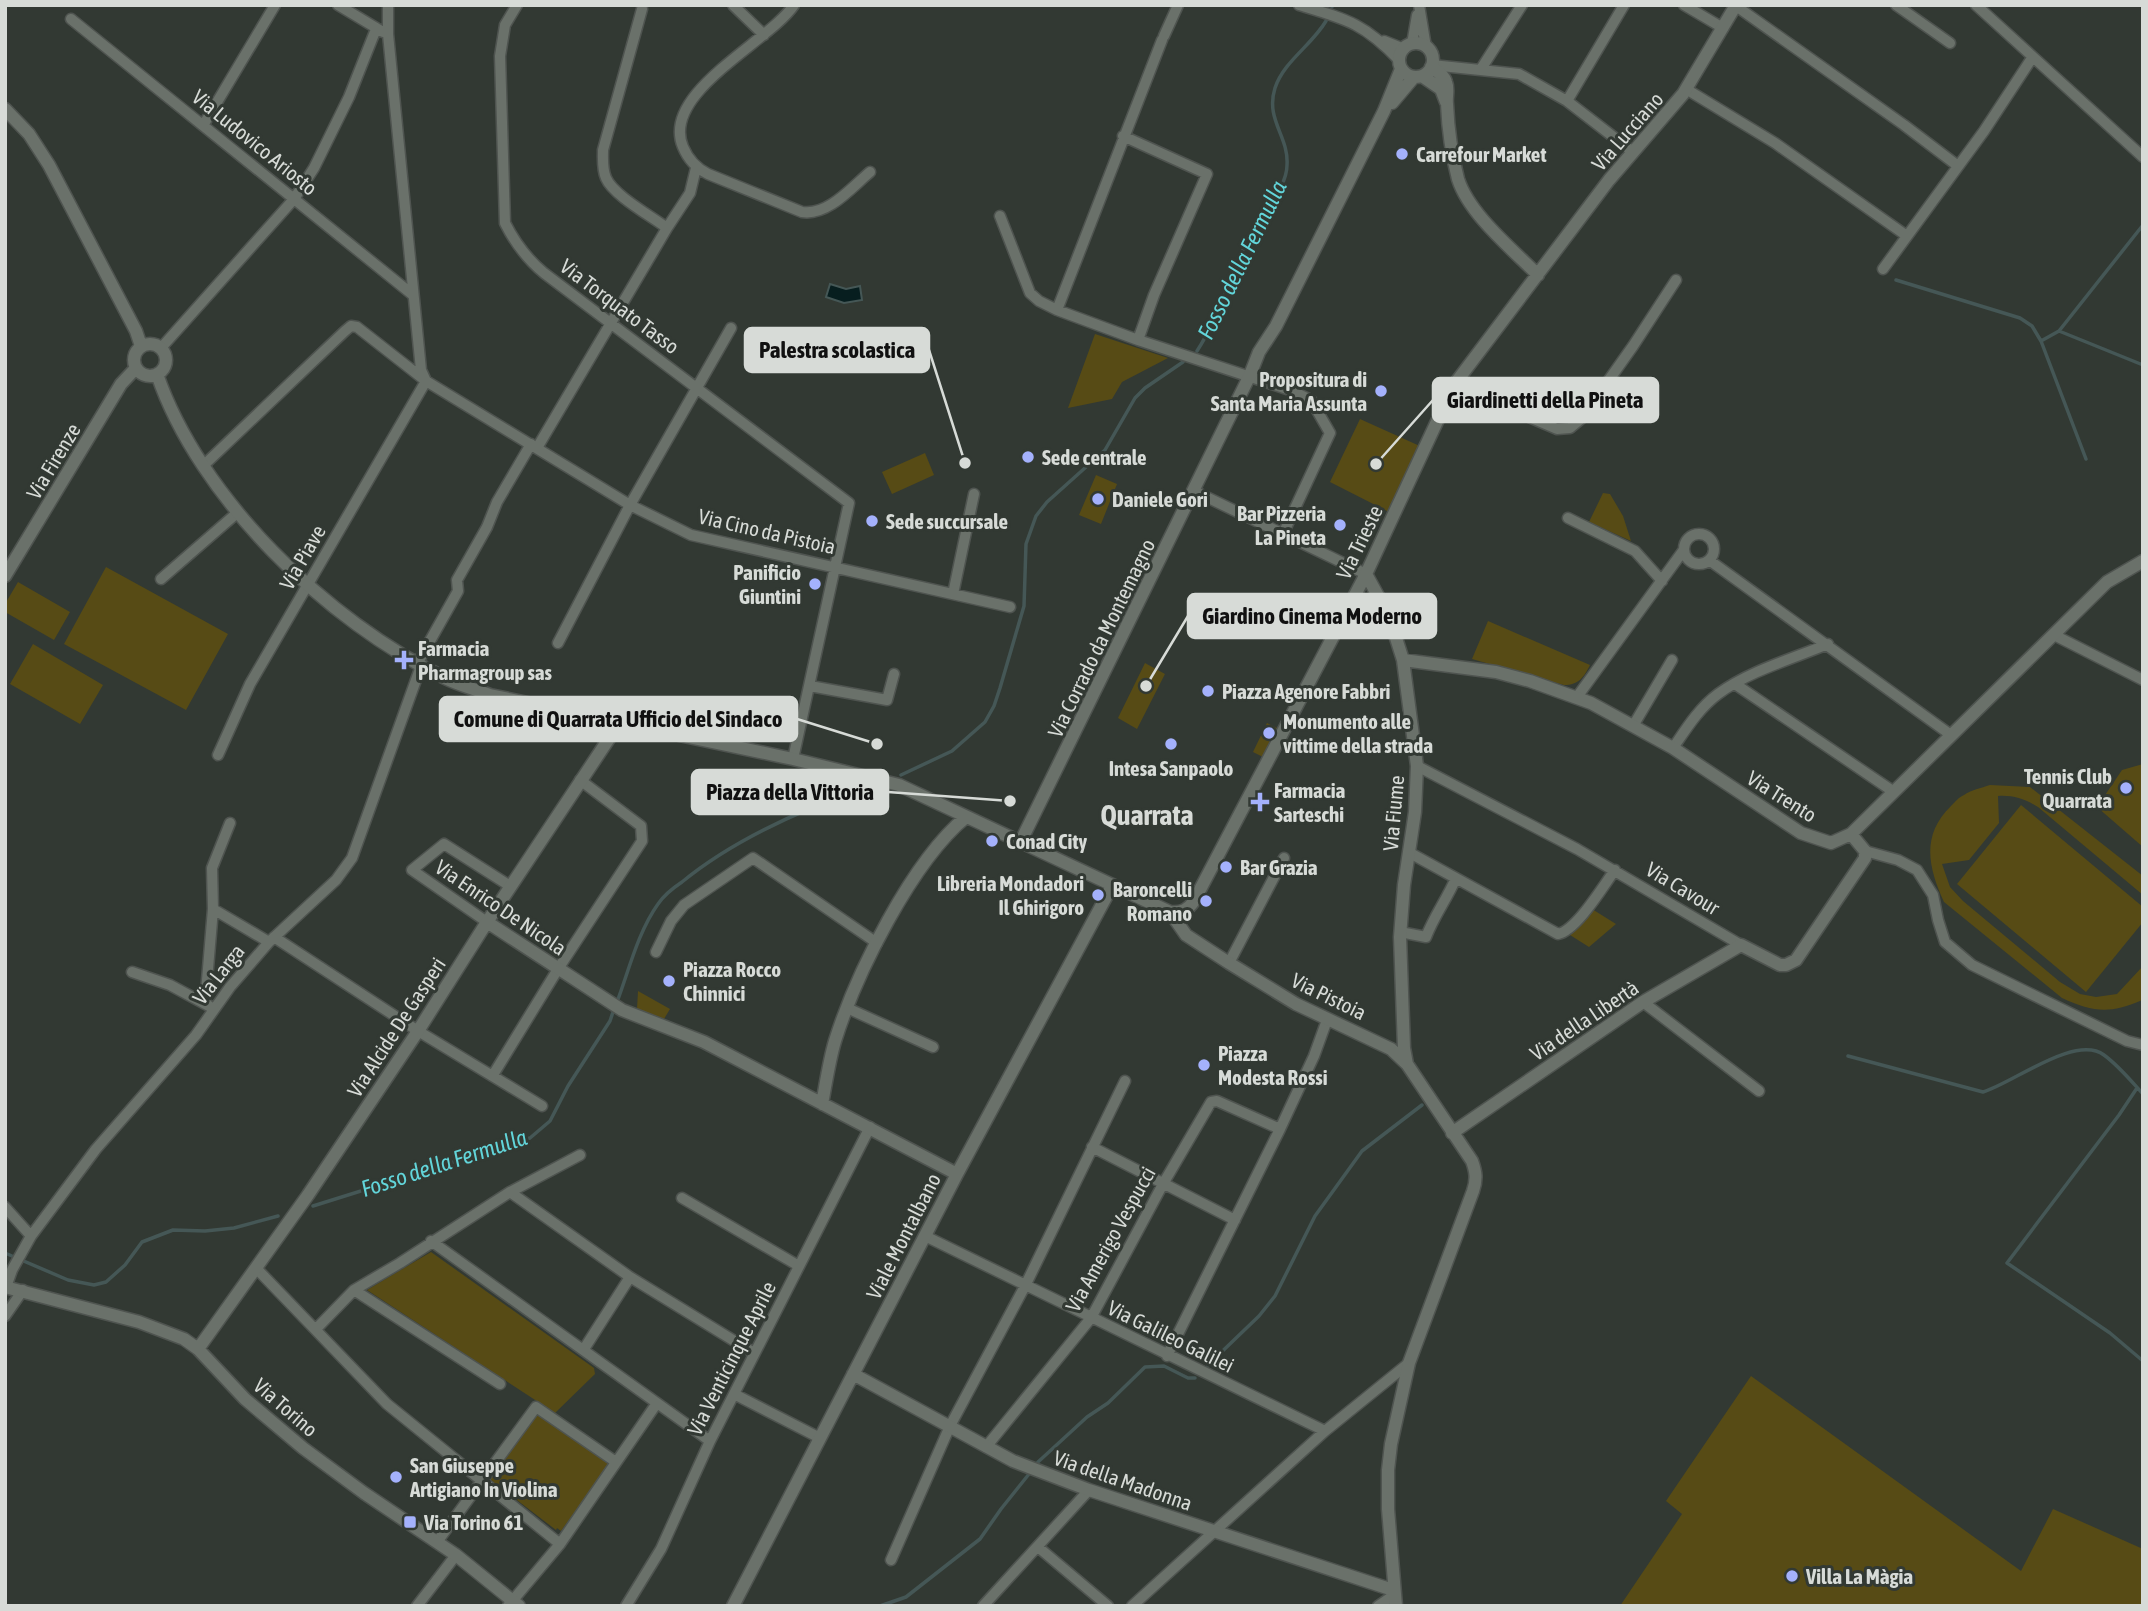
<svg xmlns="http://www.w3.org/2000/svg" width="2148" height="1611" font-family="'Asap Condensed',sans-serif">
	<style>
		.green { fill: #574b15 }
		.water { fill: #071e1f; stroke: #455756; stroke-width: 2 }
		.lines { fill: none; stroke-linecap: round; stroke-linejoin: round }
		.stream { stroke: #455756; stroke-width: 3.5 }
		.minor-casing { stroke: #4f5450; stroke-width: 13 }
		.tertiary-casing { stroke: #4f5450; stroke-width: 15 }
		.minor { stroke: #6a716a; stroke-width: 10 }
		.tertiary { stroke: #6a716a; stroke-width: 12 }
		.poi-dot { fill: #a4b1fc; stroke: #323933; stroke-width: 2.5 }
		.labels { text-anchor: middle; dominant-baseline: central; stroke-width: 6; stroke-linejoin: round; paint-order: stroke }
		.street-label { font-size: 21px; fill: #d7dbd7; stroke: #323933 }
		.poi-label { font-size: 21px; font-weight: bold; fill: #d7dbd7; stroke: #323933; text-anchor: start }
		.water-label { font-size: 23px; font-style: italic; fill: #62d5da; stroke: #323933 }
		.district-label { font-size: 28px; font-weight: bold; fill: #d7dbd7; stroke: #323933 }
		.leader { fill: none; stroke: #d7dbd7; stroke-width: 2.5 }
		.callout-dot { fill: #d7dbd7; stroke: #323933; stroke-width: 2.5 }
		.callout { fill: #d7dbd7; stroke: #d7dbd7; stroke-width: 2.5 }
		.callout-label { font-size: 23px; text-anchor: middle; font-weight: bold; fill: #111 }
	</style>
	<rect width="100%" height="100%" fill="#323933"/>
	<path class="green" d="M1095 334 1168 358 1122 382 1112 399 1068 408Z
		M1360 419 1422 447 1391 513 1330 482Z
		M925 453 934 475 892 494 882 472Z
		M1096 475 1117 484 1101 524 1079 515Z
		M1603 493 1610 494 1623 516 1631 541 1589 522Z
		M106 567 228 634 186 710 64 644Z
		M18 582 70 612 54 640 5 612V604Z
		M1488 621 1590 665C1584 677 1579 685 1564 685L1472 659Z
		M33 644 103 685 80 724 10 684Z
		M1145 663 1165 674 1137 729 1118 718Z
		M1267 723 1277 728 1263 757 1253 752Z
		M2143 764V847L2097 807 2122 770Z
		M1990 785 2030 787 2143 876V895L2038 807C2025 799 2013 795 1998 796L1999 823 1969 860 1942 864 1950 887 1963 901 2060 982 2080 994 2096 997 2117 994 2143 966V999L2140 1001C2110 1014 2092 1012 2062 998L1944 902C1928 867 1921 835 1951 806 1955 802 1959 797 1964 795 1971 790 1981 788 1990 785Z
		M2021 805 2143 907V922L2086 992 1957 884Z
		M1592 909 1616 924 1589 947 1570 935Z
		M638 991 670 1009 664 1019 637 1009Z
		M431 1252 594 1368 595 1374 555 1413 367 1290Z
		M1751 1376 2021 1571 2053 1509 2143 1549V1606H1620L1682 1514 1666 1501Z
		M537 1411 610 1463 561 1531 557 1528 556 1530 488 1478Z"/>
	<path class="water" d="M830 284 846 289 860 286 862 300 844 303 826 297Z"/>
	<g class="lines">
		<path class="stream" d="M1332 7V5
			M1896 280 2020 318 2032 326 2041 341 2086 459
			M2059 331 2143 365
			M2041 341 2059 331 2143 225
			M1197 351C1216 322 1225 291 1239 259 1246 241 1258 225 1268 208 1276 196 1287 180 1287 165 1289 136 1265 120 1275 88 1284 61 1312 45 1326 21
			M901 775 952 751 985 722 994 706 1000 688 1024 606 1026 544 1036 516 1047 502 1105 450 1135 398 1145 388 1183 362
			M617 1002C629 970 638 932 658 904 664 895 673 888 682 882 733 840 803 809 866 787
			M1848 1056 1983 1092C2013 1083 2075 1034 2104 1055 2119 1066 2131 1081 2143 1094
			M2137 1088 2119 1115 2007 1263 2110 1333 2143 1361
			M313 1206 530 1138 550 1121 568 1086 610 1021 614 1009
			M5 1253 68 1280 94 1285 106 1282 125 1265 142 1242 173 1230 205 1231 234 1228 278 1216
			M1208 1365 1259 1316 1275 1296 1315 1216 1362 1151 1422 1105
			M1038 1462 1087 1417 1108 1403 1145 1367 1164 1366 1188 1378H1195
			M880 1606 906 1597 980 1539 1001 1509 1029 1474"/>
		<g class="minor-casing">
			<path id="minor" d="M338 5 383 32
				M388 5V34L421 370 426 381
				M517 5 505 25 500 56 505 223C515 243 527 259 544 273L849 503 793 759
				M733 5 764 35
				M794 5C769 42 660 93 683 147 688 159 696 168 708 174L802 212C828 216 851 188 870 172
				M1299 5C1346 19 1364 23 1399 60
				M1419 5 1426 47
				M1684 5 1723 28
				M1896 5 1950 43
				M1976 5 2143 157
				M1736 6 1904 125 1958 166
				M642 9 603 150C603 159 602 169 606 178 613 195 651 216 667 228
				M71 19 413 295
				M1164 36 1178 5
				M1384 41 1404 49
				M1412 44 1417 15
				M1432 65 1519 74 1567 101 1633 152
				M1481 69 1522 5
				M1686 89 1775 143 1907 236
				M1567 101 1624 5
				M204 124 275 5
				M1123 136 1207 174 1154 295 1138 340
				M1000 216 1030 293 1039 301 1057 310 1138 340 1290 390 1311 400 1330 433 1283 534
				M1883 269 1984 131 2032 58
				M1057 310 1162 40
				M161 348 294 199 314 168 349 97 376 29
				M1454 385 1557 429 1570 428 1582 418 1633 346 1676 280
				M537 448 667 228 690 193 696 168
				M204 465 345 331 351 326 357 327 426 381 630 505 691 535 1010 607
				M1194 491 1366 574
				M1568 518 1635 551 1662 581
				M1684 549a15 15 0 1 1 30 0a15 15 0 1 1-30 0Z
				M1709 560 1951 735
				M161 579 237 513
				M953 594 974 494
				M2054 635 2143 680
				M558 643 630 505 731 328
				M417 664 458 591 457 580 487 527 497 502 531 444
				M1735 684 1894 792
				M810 686 887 700 894 674
				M1577 697 1683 551
				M1633 726 1672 660
				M1673 748C1686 729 1699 708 1718 694 1749 671 1792 659 1828 644
				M218 755 250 684 426 381
				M1417 766 1577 849 1741 945
				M230 823 212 868 213 909 269 942
				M1865 851 1898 860 1917 870 1933 895 1938 920 1945 942 1972 965 2127 1041 2143 1045
				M1410 853 1558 934C1577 930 1603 886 1615 870
				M487 922 412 870 444 844 510 886
				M1400 932 1426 937C1434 916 1447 899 1456 878
				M274 937 418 1031 542 1106
				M656 952 671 921 684 905 753 858 877 943
				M1229 963 1284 858
				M132 972 170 985 209 1006
				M1643 1002 1759 1091
				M205 1004 213 909
				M847 1008 933 1047
				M493 1075 558 969 642 841 641 826 580 780
				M1092 1147 1235 1220
				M510 1192 630 1277 754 1353
				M682 1198 799 1266
				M5 1207 31 1236
				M925 1236 1325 1431
				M431 1241 710 1441
				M256 1268 387 1404 560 1544
				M6 1287 12 1270 31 1236 96 1149 196 1035 230 987 269 942 336 880 352 858 421 666
				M354 1290 500 1384
				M5 1316 23 1290
				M316 1329 354 1290 400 1263 510 1192 580 1155
				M584 1349 630 1277
				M1167 1356 1280 1129 1314 1056 1327 1020
				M734 1394 820 1438
				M986 1447 1091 1318 1163 1184 1211 1102 1217 1101 1280 1129
				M437 1542 536 1407 616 1462
				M1038 1547 1108 1606
				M891 1560 950 1426 1025 1286 1125 1081
				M417 1606 456 1555
				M508 1606 560 1544 657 1403
				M626 1606 661 1549 710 1441 870 1127
				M983 1606 1089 1490
				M1132 1606 1325 1431 1409 1363
				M1378 1606 1394 1595"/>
		</g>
		<g class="tertiary-casing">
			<path id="tertiary" d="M1399 60a17 17 0 1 1 34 0a17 17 0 1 1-34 0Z
				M1431 67C1437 71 1444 75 1446 82 1449 89 1446 97 1447 104 1448 128 1452 156 1458 179 1469 214 1512 249 1538 275
				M1422 76 1441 89 1446 102
				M1392 103 1414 77
				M5 109 29 134 49 165 136 331 141 346
				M134 360a16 16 0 1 1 32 0a16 16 0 1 1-32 0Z
				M157 374C199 498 328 622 445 678 459 685 475 689 490 695L793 759 899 785 1170 912C1182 913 1188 910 1194 901L1366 574 1454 385 1609 180 1683 94 1736 5
				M1366 574 1389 616 1403 660 1417 766 1415 812 1404 885 1400 937 1404 1048 1407 1064
				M5 576 121 384 136 368
				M1403 660 1496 672 1530 681 1591 703 1673 748 1801 833 1831 843 1851 834 2107 582 2143 561
				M1020 843 1250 375 1259 352 1276 326 1384 111 1401 69
				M1170 912 1186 935 1229 963 1296 1004 1391 1049 1407 1064 1472 1161C1476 1172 1477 1179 1473 1191L1409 1363 1391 1444 1388 1470V1509L1396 1606
				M487 922 622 1010 704 1042 957 1174
				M822 1104C826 1083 829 1061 835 1041 856 974 912 861 966 817
				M1452 1133 1643 1002 1741 945 1780 965H1786L1796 960 1865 858V851L1851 834
				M5 1287 139 1322 184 1339 198 1349 245 1399 303 1448 364 1493 456 1555 519 1606
				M198 1349 308 1195 418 1031 487 922 620 722
				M853 1374 1013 1461 1089 1490 1393 1590
				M733 1606 957 1174 1112 886"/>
		</g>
		<use href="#minor" class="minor"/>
		<use href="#tertiary" class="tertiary"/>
	</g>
	<g class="poi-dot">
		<circle cx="1402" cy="154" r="7"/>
		<circle cx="1381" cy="391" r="7"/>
		<circle cx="1028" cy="457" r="7"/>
		<circle cx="1098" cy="499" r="7"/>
		<circle cx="872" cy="521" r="7"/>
		<circle cx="1340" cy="525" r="7"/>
		<circle cx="815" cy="584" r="7"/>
		<path d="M400.5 649.5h7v7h7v7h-7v7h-7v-7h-7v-7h7z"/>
		<circle cx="1208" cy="691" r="7"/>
		<circle cx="1269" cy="733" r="7"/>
		<circle cx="1171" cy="744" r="7"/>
		<circle cx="2126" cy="788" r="7"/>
		<path d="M1256.5 791.5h7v7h7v7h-7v7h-7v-7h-7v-7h7z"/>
		<circle cx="992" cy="841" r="7"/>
		<circle cx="1226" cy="867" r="7"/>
		<circle cx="1098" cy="895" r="7"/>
		<circle cx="1206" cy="901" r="7"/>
		<circle cx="669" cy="981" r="7"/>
		<circle cx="1204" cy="1065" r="7"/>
		<circle cx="396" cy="1477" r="7"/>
		<rect x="403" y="1515" width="14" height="14" rx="3.5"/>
		<circle cx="1792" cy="1576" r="7"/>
	</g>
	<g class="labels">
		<g class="street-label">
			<text transform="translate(1627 131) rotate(-49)">Via Lucciano</text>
			<text transform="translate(255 142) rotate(39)">Via Ludovico Ariosto</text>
			<text transform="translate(620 306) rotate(37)">Via Torquato Tasso</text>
			<text transform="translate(53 461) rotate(-59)">Via Firenze</text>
			<text transform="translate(767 531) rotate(13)">Via Cino da Pistoia</text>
			<text transform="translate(1359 542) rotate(-64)">Via Trieste</text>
			<text transform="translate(302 557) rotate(-60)">Via Piave</text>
			<text transform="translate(1101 638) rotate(-64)">Via Corrado da Montemagno</text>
			<text transform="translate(1782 796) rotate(32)">Via Trento</text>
			<text transform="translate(1393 813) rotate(-85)">Via Fiume</text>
			<text transform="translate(1683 888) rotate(31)">Via Cavour</text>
			<text transform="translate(501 907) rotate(34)">Via Enrico De Nicola</text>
			<text transform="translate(218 974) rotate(-52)">Via Larga</text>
			<text transform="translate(1329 996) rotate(26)">Via Pistoia</text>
			<text transform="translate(1584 1020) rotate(-34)">Via della Libertà</text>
			<text transform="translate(396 1027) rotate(-57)">Via Alcide De Gasperi</text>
			<text transform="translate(903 1236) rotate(-63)">Viale Montalbano</text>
			<text transform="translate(1110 1239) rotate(-61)">Via Amerigo Vespucci</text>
			<text transform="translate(1171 1336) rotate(26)">Via Galileo Galilei</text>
			<text transform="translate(731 1358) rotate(-63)">Via Venticinque Aprile</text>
			<text transform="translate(286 1407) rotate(41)">Via Torino</text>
			<text transform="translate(1123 1480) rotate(19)">Via della Madonna</text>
		</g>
		<g class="poi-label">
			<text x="1416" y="154">Carrefour Market</text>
			<text x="1367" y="379" text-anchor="end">Propositura di<tspan x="1367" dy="24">Santa Maria Assunta</tspan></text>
			<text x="1042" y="457">Sede centrale</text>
			<text x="1112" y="499">Daniele Gori</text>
			<text x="1326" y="513" text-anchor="end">Bar Pizzeria<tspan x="1326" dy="24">La Pineta</tspan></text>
			<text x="886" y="521">Sede succursale</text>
			<text x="801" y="572" text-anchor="end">Panificio<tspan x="801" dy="24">Giuntini</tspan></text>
			<text x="418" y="648">Farmacia<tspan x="418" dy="24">Pharmagroup sas</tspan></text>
			<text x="1222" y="691">Piazza Agenore Fabbri</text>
			<text x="1283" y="721">Monumento alle<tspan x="1283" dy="24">vittime della strada</tspan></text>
			<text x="1171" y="768" text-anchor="middle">Intesa Sanpaolo</text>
			<text x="2112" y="776" text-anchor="end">Tennis Club<tspan x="2112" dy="24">Quarrata</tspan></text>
			<text x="1274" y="790">Farmacia<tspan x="1274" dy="24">Sarteschi</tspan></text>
			<text x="1006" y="841">Conad City</text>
			<text x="1240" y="867">Bar Grazia</text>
			<text x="1084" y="883" text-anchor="end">Libreria Mondadori<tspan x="1084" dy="24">Il Ghirigoro</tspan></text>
			<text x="1192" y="889" text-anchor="end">Baroncelli<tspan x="1192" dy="24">Romano</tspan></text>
			<text x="683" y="969">Piazza Rocco<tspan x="683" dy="24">Chinnici</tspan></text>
			<text x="1218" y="1053">Piazza<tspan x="1218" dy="24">Modesta Rossi</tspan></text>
			<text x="410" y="1465">San Giuseppe<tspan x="410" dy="24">Artigiano In Violina</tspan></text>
			<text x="424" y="1522">Via Torino 61</text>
			<text x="1806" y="1576">Villa La Màgia</text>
		</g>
		<g class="water-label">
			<text transform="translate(1242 260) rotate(-64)">Fosso della Fermulla</text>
			<text transform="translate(444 1163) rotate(-18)">Fosso della Fermulla</text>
		</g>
		<g class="district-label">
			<text x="1147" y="815">Quarrata</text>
		</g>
	</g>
	<path class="leader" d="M965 463L929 350M1376 464L1433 400M1146 686L1188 616M877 744L797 719M1010 801L888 792"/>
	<g class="callout-dot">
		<circle cx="965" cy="463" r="7"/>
		<circle cx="1376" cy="464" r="7"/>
		<circle cx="1146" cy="686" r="7"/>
		<circle cx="877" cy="744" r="7"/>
		<circle cx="1010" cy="801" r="7"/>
	</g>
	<g class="callout">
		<rect x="745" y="328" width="184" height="44" rx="7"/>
		<rect x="1433" y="378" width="225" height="44" rx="7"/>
		<rect x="1188" y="594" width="248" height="44" rx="7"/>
		<rect x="440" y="697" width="357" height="44" rx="7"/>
		<rect x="692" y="770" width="196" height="44" rx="7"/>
	</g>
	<g class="callout-label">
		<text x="837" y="358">Palestra scolastica</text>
		<text x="1545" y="408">Giardinetti della Pineta</text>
		<text x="1312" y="624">Giardino Cinema Moderno</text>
		<text x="618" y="727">Comune di Quarrata Ufficio del Sindaco</text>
		<text x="790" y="800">Piazza della Vittoria</text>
	</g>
	<rect width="2148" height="1611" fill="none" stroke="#d7dbd7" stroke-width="14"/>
</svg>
